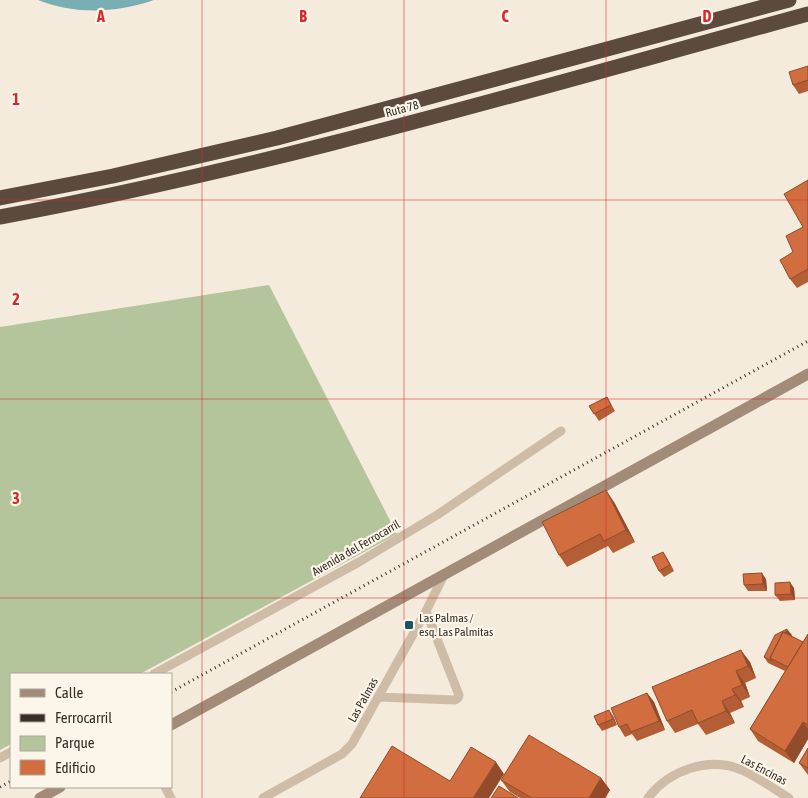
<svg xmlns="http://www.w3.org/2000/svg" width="808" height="798" font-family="'Asap Condensed',sans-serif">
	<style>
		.green { fill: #b4c59b }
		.water { fill: #79aeb5 }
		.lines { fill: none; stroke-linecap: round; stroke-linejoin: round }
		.minor { stroke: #cebca7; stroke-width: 9 }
		.secondary { stroke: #a28b78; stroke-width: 11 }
		.motorway { stroke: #5c4a3f; stroke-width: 15 }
		.rail { stroke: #3a2f28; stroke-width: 3; stroke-dasharray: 1 4; stroke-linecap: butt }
		.wall { fill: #b45e35 }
		.shaded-wall { fill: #924c2b }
		.building { fill: #d16d3e; stroke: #924c2b }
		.grid { fill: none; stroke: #d62828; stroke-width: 1; stroke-opacity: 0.55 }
		.poi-dot { fill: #195660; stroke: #fbf5ea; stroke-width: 2 }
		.labels { text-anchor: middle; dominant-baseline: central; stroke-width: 4.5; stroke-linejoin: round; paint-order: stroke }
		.street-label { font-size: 12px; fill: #3a2f28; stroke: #fbf5ea }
		.poi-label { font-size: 12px; fill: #3a2f28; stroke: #fbf5ea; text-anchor: start }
		.grid-label { font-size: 16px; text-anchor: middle; font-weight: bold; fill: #d62828; stroke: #fbf5ea; stroke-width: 4.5; stroke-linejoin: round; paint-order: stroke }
	</style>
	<rect width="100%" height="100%" fill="#f5ebdd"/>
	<path class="green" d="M269 285 397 534 140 674H11V744L0 750V327Z"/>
	<path class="water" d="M38 0H154C116 13 76 15 38 0Z"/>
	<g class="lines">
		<path class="minor" d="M154 674 359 562 437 515 561 431
			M379 697 455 700 458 698 459 695 426 611
			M0 758 11 752
			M165 787 171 798
			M263 798 342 754 352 744 426 611 444 575
			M648 798C669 770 709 756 742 770 758 777 774 789 789 798"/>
		<path class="secondary" d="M171 725 808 374
			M40 798 60 787"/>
		<path class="motorway" d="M0 198 113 176 277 138 789 0
			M0 217C273 167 540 87 808 14"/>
		<path class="rail" d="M171 692 808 341
			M0 787 11 781"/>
	</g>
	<path class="wall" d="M808 66V91L799 94 793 85Z
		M808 180V282L797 288 790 279 793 252 803 227Z
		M607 397 615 411 599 421 589 406Z
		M614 502 635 542 613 553 608 546 567 567 559 555Z
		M663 552 674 571 664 577 659 571Z
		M766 579 767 591H748L744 585Z
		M794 588 795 600 780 601 775 595Z
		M808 634V739L794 763 758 741 750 729 785 671 768 663 764 657 792 635 791 636 803 642Z
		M750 662 756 678 745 683 750 697 741 701 744 707 730 713 735 723 706 735 698 724 675 733 667 721 652 687Z
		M647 693 654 702 665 730 637 741 632 734 625 737 619 727Z
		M613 716 617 725 602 731 598 725Z
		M808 748V775L799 763Z
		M601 778 610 790 605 798H520L510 792 501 780Z"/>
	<path class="shaded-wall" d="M606 490 614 502 635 542 626 530Z
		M663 552 667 558 674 571 670 565Z
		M762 573 766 579 767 591 763 584Z
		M790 582 794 588 795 600 791 594Z
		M787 629 792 635 778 662 772 659Z
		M741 650 750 662 756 678 748 666Z
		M736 671 745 683 750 697 742 685Z
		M732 689 741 701 744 707 735 695Z
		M647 693 654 702 665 730 659 721Z
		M722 701 730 713 735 723 726 711Z
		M609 710 613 716 617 725 613 719Z
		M803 722 808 729V739L794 763 785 751Z
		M496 762 504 774 489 798H473Z
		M601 778 610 790 605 798H589Z"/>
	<path class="building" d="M808 66V80L793 85 789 72Z
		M808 180V269L790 279 780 260 793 252 786 236 803 227 784 194Z
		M607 397 611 405 594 414 589 406Z
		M606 490 626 530 604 541 600 534 559 555 542 522Z
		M663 552 670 565 659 571 652 557Z
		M762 573 763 584 744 585 743 574Z
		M790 582 791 594 775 595V583Z
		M787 629 785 633 783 632 770 658 772 661 764 657 775 635Z
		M783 632 803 642 788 667 770 658Z
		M808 634V725L803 722 785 751 750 729Z
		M741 650 748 666 736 671 742 685 732 689 735 695 722 701 726 711 698 723 692 710 667 721 652 687Z
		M647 693 659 721 631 732 627 724 619 727 611 708Z
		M609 710 613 719 598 725 594 716Z
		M529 735 601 778 589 798H532L501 780Z
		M392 746 450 781 471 747 496 762 473 798H360Z
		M808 748V768L799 763Z
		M499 786 518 798H491Z"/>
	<path class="grid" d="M202 0V798M404 0V798M606 0V798M0 200H808M0 399H808M0 598H808"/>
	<rect class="poi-dot" x="404" y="620" width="10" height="10" rx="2.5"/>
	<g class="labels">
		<g class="street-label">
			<text transform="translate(402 109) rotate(-15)">Ruta 78</text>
			<text transform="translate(356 548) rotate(-30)">Avenida del Ferrocarril</text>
			<text transform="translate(363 700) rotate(-61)">Las Palmas</text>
			<text transform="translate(764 770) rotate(28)">Las Encinas</text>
		</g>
		<g class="poi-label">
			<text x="419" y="618">Las Palmas /<tspan x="419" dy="14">esq. Las Palmitas</tspan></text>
		</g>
	</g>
	<g class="grid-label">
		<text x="101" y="22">A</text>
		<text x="303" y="22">B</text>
		<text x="505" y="22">C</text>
		<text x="707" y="22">D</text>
		<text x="16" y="105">1</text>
		<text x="16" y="305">2</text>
		<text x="16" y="504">3</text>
	</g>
	<rect x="10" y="673" width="162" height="115" fill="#fbf5ea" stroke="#aea69c"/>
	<rect x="20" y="689" width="25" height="8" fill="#a28b78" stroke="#aea69c"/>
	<text x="55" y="698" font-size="15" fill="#3a2f28">Calle</text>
	<rect x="20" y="714" width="25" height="8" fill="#3a2f28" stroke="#aea69c"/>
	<text x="55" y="723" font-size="15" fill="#3a2f28">Ferrocarril</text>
	<rect x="20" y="736" width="25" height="15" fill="#b4c59b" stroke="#aea69c"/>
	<text x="55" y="748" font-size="15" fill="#3a2f28">Parque</text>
	<rect x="20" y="760" width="25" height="15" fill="#d16d3e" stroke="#aea69c"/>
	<text x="55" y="773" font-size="15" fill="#3a2f28">Edificio</text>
</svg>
